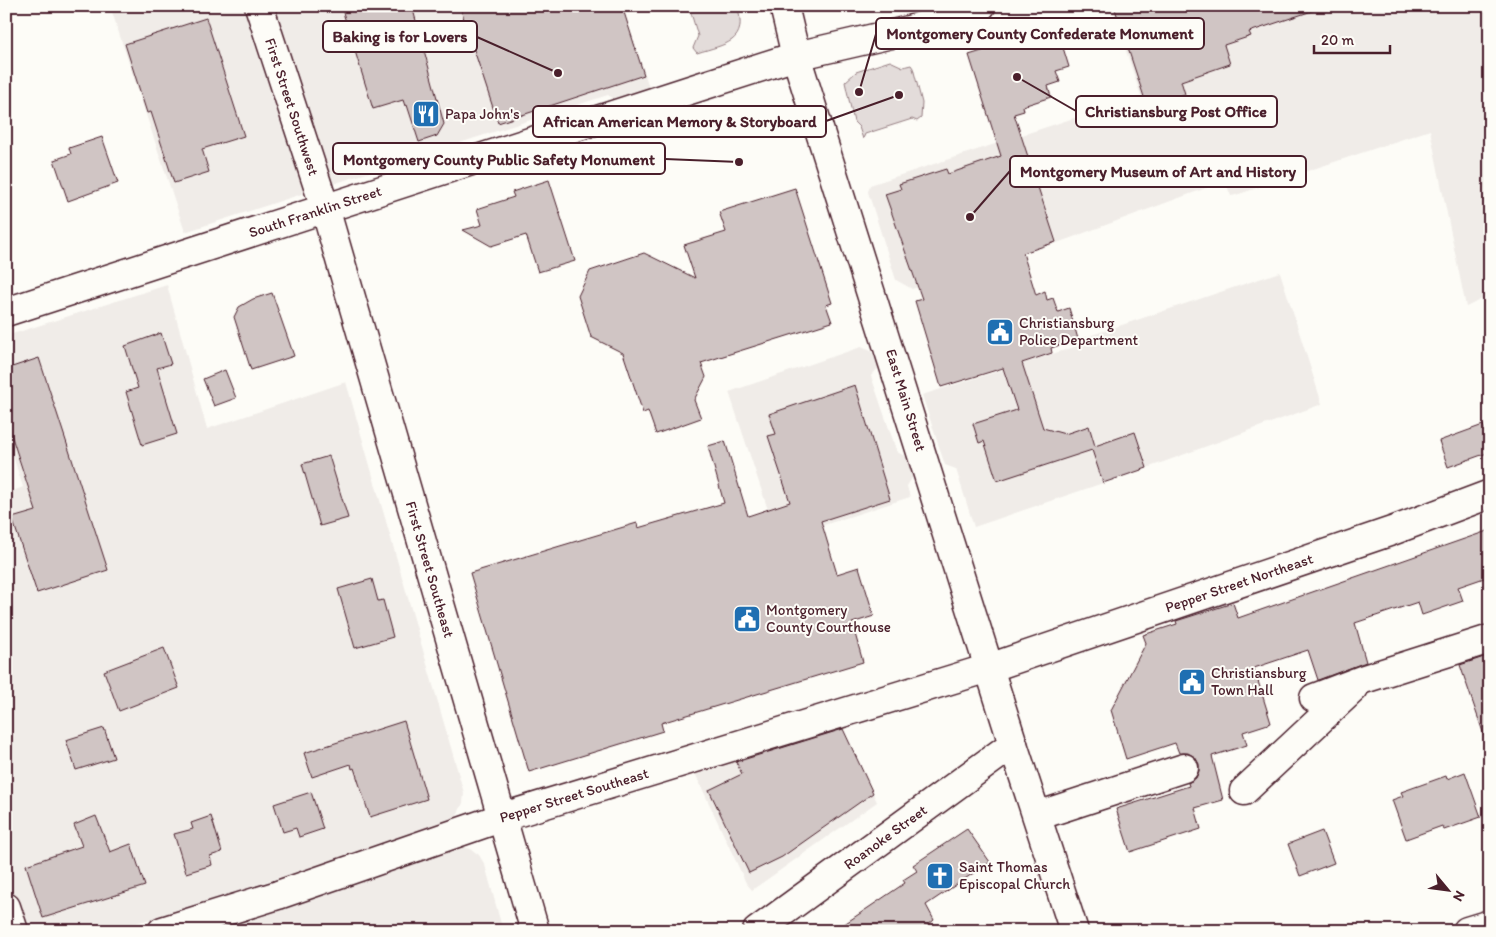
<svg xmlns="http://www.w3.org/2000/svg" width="1496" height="937" font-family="Itim,sans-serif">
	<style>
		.built { fill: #f0ece8 }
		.green { fill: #e3dcda; stroke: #967e82 }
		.building { fill: #d0c5c4; stroke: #4a1f2b }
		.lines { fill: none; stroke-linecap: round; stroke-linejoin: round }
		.minor-casing { stroke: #4a1f2b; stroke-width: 31 }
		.major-casing { stroke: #4a1f2b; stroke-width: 31 }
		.minor { stroke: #fdfcf7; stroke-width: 28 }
		.major { stroke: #fdfcf7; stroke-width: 28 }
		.labels { text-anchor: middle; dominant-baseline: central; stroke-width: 4; stroke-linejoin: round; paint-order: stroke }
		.street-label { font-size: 15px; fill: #4a1f2b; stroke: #fdfcf7 }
		.poi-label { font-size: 15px; fill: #4a1f2b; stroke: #fdfcf7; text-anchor: start }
		.leader { fill: none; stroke: #4a1f2b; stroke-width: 2 }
		.callout-dot { fill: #4a1f2b; stroke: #fdfcf7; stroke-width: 2 }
		.callout { fill: #fdfcf7; stroke: #4a1f2b; stroke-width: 2 }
		.callout-label { font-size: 16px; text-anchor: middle; font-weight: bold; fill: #4a1f2b }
	</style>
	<rect width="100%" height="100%" fill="#fdfcf7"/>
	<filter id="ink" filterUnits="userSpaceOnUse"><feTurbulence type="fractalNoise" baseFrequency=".02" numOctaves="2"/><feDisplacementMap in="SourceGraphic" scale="10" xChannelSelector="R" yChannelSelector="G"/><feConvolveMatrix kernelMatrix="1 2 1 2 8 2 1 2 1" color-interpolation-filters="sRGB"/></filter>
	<g filter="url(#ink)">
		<path class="built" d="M110 6H622L649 87 617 101 608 95 185 232Z
			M1111 6H1490V295L1466 307 1430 130 1236 195 1231 196 1225 181 1057 243 912 289 896 280 868 192 870 185 1141 96Z
			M1280 272 1322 404 1147 468 974 527 956 469 945 465 922 395 1084 344 1083 338Z
			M167 285 207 429 346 382 464 793 463 803 456 817 448 823 158 917 107 931H25L6 874V494L23 487 6 434V336Z
			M861 347 871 351 878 363V368L871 376 897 452 909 458 914 475 907 486 910 497 778 540 729 392Z
			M841 725 877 802 752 890 746 883 695 773Z
			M460 846 471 849 479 855 485 865 503 931H193Z"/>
		<path class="green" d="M680 6H737C749 43 725 44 697 53L693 48 698 36 691 13Z
			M890 61 903 67 911 65 913 68 922 103 921 118 917 121 912 119 865 134 863 139 859 127 854 122 845 82 856 72Z"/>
		<path class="building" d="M341 6H412L444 124 437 136 419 142 407 105 405 106 403 100 373 109Z
			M474 6H622L644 75 498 123 461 10Z
			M1114 6H1315V10L1249 32 1251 36 1224 45 1230 64 1181 81 1185 94 1147 106Z
			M206 18 244 136 202 149 209 172 174 183 151 112 147 113 125 44Z
			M1043 32 1046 42 1060 38 1069 67 1056 71 1060 82 1048 86 1051 97 1023 106 1024 111 1014 114 1056 242 1023 253 1036 295 1045 291 1047 300 1053 298 1058 312 1069 308 1078 339 1051 348 1052 353 1022 363 1043 428 1065 434 1089 426 1095 446 1135 432 1147 468 1103 483 1092 450 997 481 984 441 979 443 973 424 1017 410 1003 368 941 387 915 301 922 299 885 194 901 189 899 184 946 169 948 174 1001 156 969 55Z
			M102 137 118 183 68 201 54 160 71 154 69 148Z
			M549 180 575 261 538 272 526 235 491 246 463 230 482 225 477 209 514 197 512 192Z
			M795 188 832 303 826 305 832 322 701 363 706 377 694 400 701 418 656 434 648 411 643 413 623 353 591 337 578 296 590 271 644 253 695 278 684 245 726 232 719 212Z
			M272 293 294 356 251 370 234 317 239 307 253 299Z
			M161 333 171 364 157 368 177 434 142 445 126 392 138 388 125 346Z
			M39 358 108 570 37 593 12 518 36 511 6 419V369Z
			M225 370 236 398 214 406 203 379Z
			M855 385 890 499 821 521 837 574 859 567 874 616 852 623 863 662 661 723 663 731 529 772 470 573 637 523 638 528 724 503 708 446 725 441 748 516 790 502 768 436 776 434 769 414Z
			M1483 425 1490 444V452L1448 467 1439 441Z
			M329 456 348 518 320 526 302 464Z
			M1490 530V576L1458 587 1463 601 1422 615 1418 602 1355 623 1366 662 1318 680 1308 650 1254 668 1271 723 1243 732 1247 745 1212 756 1223 800 1195 808 1201 829 1130 852 1116 809 1189 786 1188 783 1196 778 1199 771V764L1195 757 1188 753H1179L1175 743 1126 759 1111 710 1146 643 1143 635 1177 624 1176 621 1233 603 1238 618Z
			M372 579 378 601 383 600 393 637 355 648 338 589Z
			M164 648 179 688 119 711 104 671Z
			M1490 655V737L1485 738 1460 665Z
			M404 721 427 799 370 817 354 768 352 769 351 764 312 777 304 753Z
			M104 728 114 758 76 770 66 740Z
			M843 729 873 793 782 857 749 873 709 790 742 774 736 762Z
			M1465 772 1481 817 1444 830 1442 826 1406 839 1392 800 1403 796 1401 792 1446 776 1447 779Z
			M311 792 323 829 299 837 296 828 283 832 274 804Z
			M96 816 110 852 131 844 145 886 43 918 26 865 82 846 74 825Z
			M211 816 222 852 210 856 212 865 186 873 174 834 193 829 191 823Z
			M967 829 990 862 926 905 934 920 921 931H834L905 883 903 880 917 871 913 865Z
			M1322 831 1334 863 1300 876 1288 844Z"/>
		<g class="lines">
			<g class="minor-casing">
				<g id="minor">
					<path id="s1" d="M259 6 325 208 535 931"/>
					<path d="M1314 698 1364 679 1490 639"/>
					<path d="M1013 744 1074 931"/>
					<path d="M1244 791 1354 688"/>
					<path d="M1037 816 1184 768"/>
					<path d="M6 907 14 931"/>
					<path id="s2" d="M162 931 278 895 503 817 989 668 1392 531 1490 494"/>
					<path d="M1467 931 1490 924"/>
				</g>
			</g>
			<g class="major-casing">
				<g id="major">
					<path id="s3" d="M6 312 696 88 796 56 909 30 981 6"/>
					<path id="s4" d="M757 931 1013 744 796 56 784 6"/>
				</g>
			</g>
			<use href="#minor" class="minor"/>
			<use href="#major" class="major"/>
		</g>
	</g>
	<defs>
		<g id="restaurant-square" transform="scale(1.4375)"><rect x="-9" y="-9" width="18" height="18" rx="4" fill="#1f6fb2" stroke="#fdfcf7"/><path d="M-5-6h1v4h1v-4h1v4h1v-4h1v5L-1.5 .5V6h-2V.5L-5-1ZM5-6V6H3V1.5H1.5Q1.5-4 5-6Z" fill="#fff"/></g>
		<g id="civic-square" transform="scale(1.4375)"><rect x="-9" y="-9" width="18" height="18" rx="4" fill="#1f6fb2" stroke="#fdfcf7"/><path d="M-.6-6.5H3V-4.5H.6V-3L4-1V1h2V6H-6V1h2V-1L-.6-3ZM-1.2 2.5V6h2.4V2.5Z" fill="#fff"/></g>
		<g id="church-square" transform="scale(1.4375)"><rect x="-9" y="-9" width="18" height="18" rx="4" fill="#1f6fb2" stroke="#fdfcf7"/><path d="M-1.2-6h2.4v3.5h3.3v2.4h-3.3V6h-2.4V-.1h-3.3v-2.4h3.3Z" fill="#fff"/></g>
	</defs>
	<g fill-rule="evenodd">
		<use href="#restaurant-square" x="426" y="114"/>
		<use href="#civic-square" x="1000" y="332"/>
		<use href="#civic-square" x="747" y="619"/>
		<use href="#civic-square" x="1192" y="682"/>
		<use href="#church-square" x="940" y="876"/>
	</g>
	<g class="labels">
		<g class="street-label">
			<text stroke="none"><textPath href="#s1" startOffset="106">First Street Southwest</textPath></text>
			<text stroke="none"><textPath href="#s3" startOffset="325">South Franklin Street</textPath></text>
			<text transform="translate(906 400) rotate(73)">East Main Street</text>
			<text stroke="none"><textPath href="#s1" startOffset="589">First Street Southeast</textPath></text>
			<text stroke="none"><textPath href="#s2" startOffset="1132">Pepper Street Northeast</textPath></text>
			<text stroke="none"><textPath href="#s2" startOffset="434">Pepper Street Southeast</textPath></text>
			<text stroke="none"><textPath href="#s4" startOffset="159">Roanoke Street</textPath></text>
		</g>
		<g class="poi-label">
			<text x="445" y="114">Papa John's</text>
			<text x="1019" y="323">Christiansburg<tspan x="1019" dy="17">Police Department</tspan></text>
			<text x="766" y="610">Montgomery<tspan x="766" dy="17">County Courthouse</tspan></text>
			<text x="1211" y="673">Christiansburg<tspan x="1211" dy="17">Town Hall</tspan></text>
			<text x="959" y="867">Saint Thomas<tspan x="959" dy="17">Episcopal Church</tspan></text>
		</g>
	</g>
	<path class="leader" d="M859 92L876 34M558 73L477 37M1017 77L1076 111M899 95L826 121M739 162L665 159M970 217L1010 171"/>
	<g class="callout-dot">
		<circle cx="859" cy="92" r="5"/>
		<circle cx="558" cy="73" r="5"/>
		<circle cx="1017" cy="77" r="5"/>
		<circle cx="899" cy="95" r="5"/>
		<circle cx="739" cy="162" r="5"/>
		<circle cx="970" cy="217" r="5"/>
	</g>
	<g class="callout">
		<rect x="876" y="18" width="328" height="31" rx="5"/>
		<rect x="323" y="21" width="154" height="31" rx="5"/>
		<rect x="1076" y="96" width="201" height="31" rx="5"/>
		<rect x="533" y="106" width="293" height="31" rx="5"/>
		<rect x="333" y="143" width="332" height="31" rx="5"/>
		<rect x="1010" y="156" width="296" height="31" rx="5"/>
	</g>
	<g class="callout-label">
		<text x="1040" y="39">Montgomery County Confederate Monument</text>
		<text x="400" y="42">Baking is for Lovers</text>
		<text x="1176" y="117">Christiansburg Post Office</text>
		<text x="680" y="127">African American Memory &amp; Storyboard</text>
		<text x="499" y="165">Montgomery County Public Safety Monument</text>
		<text x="1158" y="177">Montgomery Museum of Art and History</text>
	</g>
	<rect width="1496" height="937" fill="none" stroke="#fdfcf7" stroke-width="25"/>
	<rect x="12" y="12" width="1471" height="912" fill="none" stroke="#4a1f2b" stroke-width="2" filter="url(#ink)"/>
	<g transform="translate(1448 890) rotate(119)" stroke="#fdfcf7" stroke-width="4" paint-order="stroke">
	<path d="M0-4L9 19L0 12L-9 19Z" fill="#4a1f2b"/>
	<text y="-8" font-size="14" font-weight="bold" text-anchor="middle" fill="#4a1f2b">N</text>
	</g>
	<path d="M1314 45v8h76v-8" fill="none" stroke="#4a1f2b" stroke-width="2.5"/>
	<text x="1321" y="45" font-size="15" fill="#4a1f2b" stroke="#fdfcf7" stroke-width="4" paint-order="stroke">20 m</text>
</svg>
